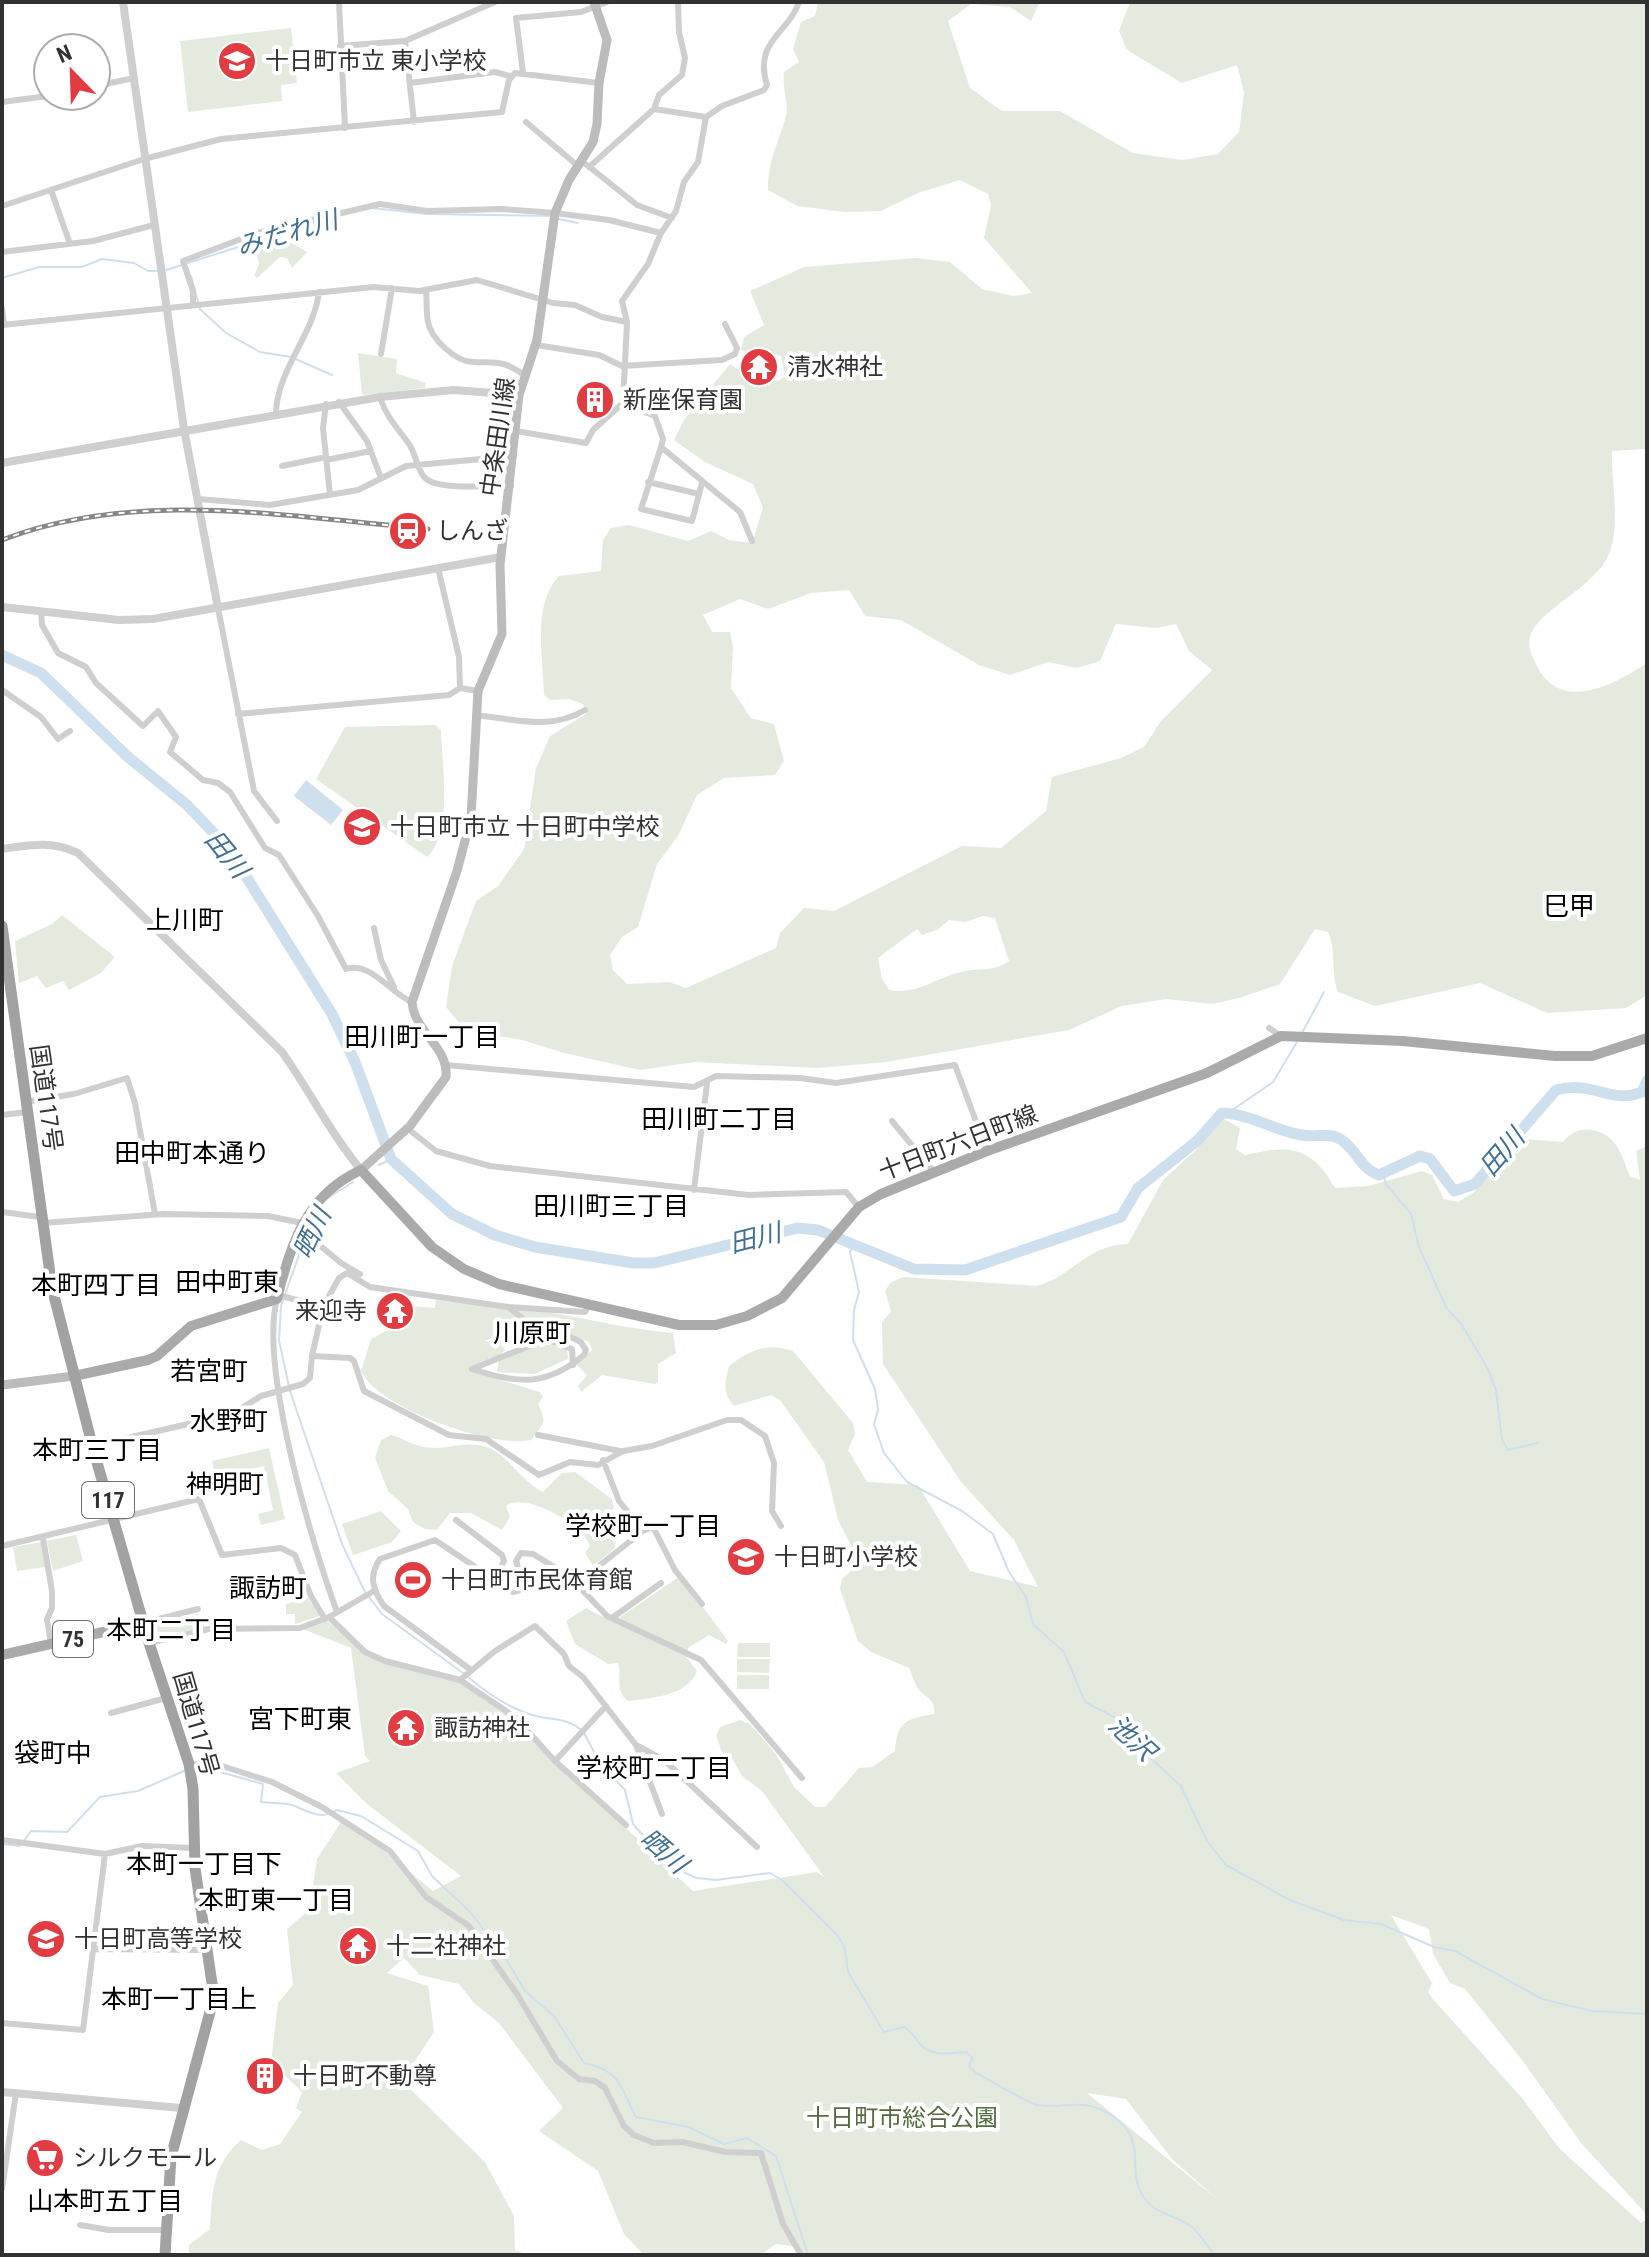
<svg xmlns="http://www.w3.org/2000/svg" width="1649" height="2257" font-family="'Roboto Condensed','Noto Sans JP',sans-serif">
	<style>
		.green { fill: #e4ebde; fill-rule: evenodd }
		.water { fill: #cee0ed }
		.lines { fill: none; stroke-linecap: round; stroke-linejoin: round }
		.stream { stroke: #cee0ed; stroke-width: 2 }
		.river { stroke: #cee0ed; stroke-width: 11 }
		.minor { stroke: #cfcfcf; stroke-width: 6 }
		.tertiary { stroke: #cfcfcf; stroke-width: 8 }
		.secondary { stroke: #bcbcbc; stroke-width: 9 }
		.primary { stroke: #aaa; stroke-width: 10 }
		.trunk { stroke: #a2a2a2; stroke-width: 11 }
		.rail-casing { stroke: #878787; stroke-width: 5 }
		.rail { stroke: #fff; stroke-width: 2; stroke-dasharray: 6; stroke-linecap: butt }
		.labels { text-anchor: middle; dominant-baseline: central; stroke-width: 8; stroke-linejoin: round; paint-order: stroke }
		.shield { fill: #fff; stroke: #707070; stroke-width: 2 }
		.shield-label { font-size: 22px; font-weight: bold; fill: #323232 }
		.poi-label { font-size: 24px; fill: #323232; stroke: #fff; text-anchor: start }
		.street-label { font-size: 24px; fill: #323232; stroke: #fff }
		.park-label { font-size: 24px; fill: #536d40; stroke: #fff }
		.water-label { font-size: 26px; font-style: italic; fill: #417093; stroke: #fff }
		.neighbourhood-label { font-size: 26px; fill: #000; stroke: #fff }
	</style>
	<rect width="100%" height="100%" fill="#fff"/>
	<path class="green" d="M818 2H1040L1031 21 1010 7 971 4 948 21 970 88 1002 111H1060L1133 153 1183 160 1218 154 1239 132 1244 93 1237 65 1182 83 1127 50 1119 31 1130 2H1647V449L1612 451C1611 483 1621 525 1609 554 1596 587 1537 610 1530 637 1527 647 1533 658 1537 666 1561 714 1615 684 1647 663V995L1626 1008 1547 1013 1480 983 1375 1006 1338 992C1330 971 1337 952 1328 932L1315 929 1280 984 1239 998 1212 1004 1166 999 1122 1006 1069 1030 887 1062 818 1068 694 1062 640 1070 564 1053 522 1040 465 1030 446 1007 452 966 476 901 498 886 524 849 536 768 550 736 586 714 583 704 569 699 550 700 544 695C543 658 532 604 559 576L601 571 603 540 611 528 629 525 688 541 711 531 729 540 752 543 763 508 753 484 705 462 674 440 684 420 730 364 747 376 778 381 785 376 781 356C767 351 755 355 741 350L744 337 764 325 750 291 804 267 916 258 950 262 982 289 1013 296 1032 293 984 238 991 205 988 194 960 180 918 193 881 211 844 212 797 206 768 190C768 159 778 145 786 116 789 106 782 88 784 72L799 62 793 49 801 22 815 16ZM849 590 865 616 901 620 979 665 1010 675 1048 662 1077 668 1100 661 1116 624 1156 628 1176 624 1189 651 1212 670 1161 721 1144 747 1121 758 1052 777 1046 811 1001 848 962 846 834 911 804 908 780 933 776 948 686 988 669 982 627 984 613 970 610 955 622 937 638 927 657 864 678 836 697 795 724 778 775 775 784 761 774 724 751 718 731 688 733 646 730 632H712L703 615 740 599 768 609 811 593ZM983 916 995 918 1009 961C993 973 979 967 961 972 935 978 918 995 889 990L882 979 878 958 917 929 922 935 937 930 949 920 965 922Z
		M291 28 297 83 281 85 282 101 188 112 180 41Z
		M281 237 307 252 292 268 287 258 280 257 257 278 254 276 259 264 255 248Z
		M358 353 397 359 396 373 426 383 425 388 362 395Z
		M435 725 441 730C442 765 453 834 427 857L316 779 345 727Z
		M62 915 115 957 101 973 69 990 63 981 46 988 37 976 19 983 15 941 52 924Z
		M1224 1119 1240 1128 1236 1149 1245 1155C1290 1144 1312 1147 1335 1188L1368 1186 1422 1171 1432 1175 1444 1199 1458 1202 1473 1193 1524 1139 1563 1142C1575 1125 1598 1126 1613 1141 1621 1150 1625 1165 1630 1176L1640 1180 1636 1151 1647 1146V2215L1581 2143 1522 2060 1465 1989 1450 1983 1433 1954 1429 1929 1391 1915 1432 1983 1428 1992 1432 1998 1522 2098 1559 2148 1641 2223 1647 2219V2255H801L799 2247 776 2244 760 2255H644L624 2234 598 2171 539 2131 563 2108 499 2023 474 2003 459 1984 420 1975 404 1958 387 1973 428 1986 434 2032 402 2081 485 2162 514 2216 515 2250 527 2255H189V2245L210 2229C212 2193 212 2165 241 2140L262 2150 280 2144 302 2112 296 2108 302 2092 271 2062 278 2003 293 1985 287 1929 309 1910 317 1859 341 1822 381 1848 433 1891 461 1876 367 1804 336 1773 370 1761 365 1756 351 1648 300 1628 325 1619 365 1652 384 1661 461 1680 524 1727 555 1761 693 1891 817 1872 825 1878 762 1791 742 1776 733 1760 722 1752 716 1736 720 1727 740 1720 750 1724 776 1754 794 1787 815 1807H825L859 1768 872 1767 895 1751C897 1721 906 1719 934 1714 936 1698 924 1698 917 1687 914 1682 912 1674 909 1668L871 1652 858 1641 840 1589 842 1579 856 1566 857 1557 838 1520 824 1462 780 1400 771 1395 734 1406C722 1393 725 1381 729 1366 750 1350 767 1342 793 1351L853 1423 855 1434 848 1450 867 1482 918 1485 970 1571 1038 1587 1014 1540 961 1482 883 1364 882 1322 891 1312 885 1291 890 1283 903 1277 1037 1286C1072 1276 1089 1244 1128 1244L1163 1180 1199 1147 1216 1123ZM1087 2093 1126 2099 1172 2159 1217 2199Z
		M436 1300C471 1305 505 1306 540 1311 585 1318 628 1329 673 1333L676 1353 658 1364V1382L655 1384 602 1375 581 1392 578 1386 587 1375 576 1364 592 1350 589 1342 548 1323 528 1321 485 1341 500 1343 505 1350 492 1363 482 1365 477 1373 540 1392 543 1397 538 1404C547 1423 545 1422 531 1440 493 1449 376 1407 361 1371L371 1339 386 1331 409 1326 411 1306 435 1308Z
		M546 1341 567 1349 568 1359 534 1374 497 1372 499 1360Z
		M391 1435C401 1437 410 1444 420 1446 444 1453 465 1438 489 1448 511 1458 522 1482 543 1492L562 1473 575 1472 612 1499 614 1507 604 1524 616 1541 614 1549 593 1566 585 1553 590 1546C584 1526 526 1491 506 1506L510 1517 502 1530 471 1513H450L437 1530 425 1529 413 1522 408 1509 388 1491 375 1458 381 1440Z
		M269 1448 285 1519 261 1525 258 1514 273 1510 264 1466 215 1477 212 1461Z
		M381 1511 401 1531 392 1542 353 1555 342 1524Z
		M76 1535 83 1561 53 1571 47 1541Z
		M42 1542 46 1567 17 1571 13 1547Z
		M680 1576 728 1641 726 1644 709 1635 688 1648 687 1658 697 1671C688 1696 651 1698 628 1701 614 1691 622 1676 618 1663L608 1664 575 1644 566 1621 586 1608 613 1622Z
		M308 1598 320 1616 295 1624V1614H286V1604Z
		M198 1614 205 1627 156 1637 153 1624Z
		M738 1643H770V1657H737Z
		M737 1659H770L769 1673 737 1672Z
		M737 1675H769V1689H737Z"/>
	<path class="water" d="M306 780 343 810 331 825 294 796Z"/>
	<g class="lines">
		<path class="stream" d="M372 208 427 214 549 216
			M559 219 578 223
			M166 270 323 220
			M191 276 200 309 226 333 260 352 291 357 332 375
			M2 278 39 267H82L102 259 134 263 148 271H159
			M1302 1033 1324 992
			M1228 1113 1273 1082 1297 1042
			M379 1165 391 1159
			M1383 1174 1386 1184 1411 1214 1419 1247 1446 1307 1462 1325 1488 1369 1496 1390 1502 1440 1508 1450 1537 1443
			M328 1198 353 1182
			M307 1232 322 1206
			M305 1238 281 1306 279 1340 290 1391 342 1544 365 1592
			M854 1244 850 1252 859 1292 854 1310 853 1340 875 1389 878 1410 874 1424 884 1453 907 1482 962 1511 993 1534 1009 1572 1026 1597 1033 1624 1064 1652 1085 1702 1118 1719 1144 1752 1181 1786 1207 1841 1226 1865 1290 1900 1344 1920 1381 1924 1434 1947 1455 1951 1542 1999 1592 2011 1647 2014
			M369 1597 382 1614 463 1673
			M468 1677C487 1693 512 1710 536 1716 552 1720 567 1718 580 1729
			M584 1733 601 1765 625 1790 633 1824 669 1865 696 1878 716 1880 770 1873 782 1880 838 1936 845 1949 848 1972 884 2032 904 2027C913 2032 915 2039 922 2046 933 2057 952 2053 967 2052L972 2058 969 2067C976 2074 1029 2103 1037 2105 1067 2109 1085 2096 1114 2117 1150 2143 1124 2172 1145 2199 1157 2215 1177 2215 1192 2227 1201 2235 1207 2246 1215 2255
			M206 1768 263 1784 261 1802C270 1803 280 1803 288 1804 307 1809 318 1822 337 1810L361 1816 418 1851 432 1876 470 1912 505 1957 525 1991 554 2016 584 2063C621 2071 620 2086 636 2117L689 2127 724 2144 747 2138 776 2156 808 2255
			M2 1844 20 1846 31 1831 67 1832 100 1797 138 1791 184 1771"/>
		<path class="river" d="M2 655 41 673 128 757 187 805 229 849 332 1014 355 1062 391 1159 452 1214 495 1235 535 1247 633 1263H654L798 1228 818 1230 914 1269 965 1270 1121 1217 1138 1188 1197 1141 1222 1113C1250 1114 1274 1130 1301 1135 1317 1138 1330 1131 1343 1141 1358 1152 1360 1168 1379 1175L1420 1156 1430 1159 1454 1191 1475 1184 1556 1090C1594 1080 1611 1105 1642 1092L1647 1081"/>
		<path class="minor" d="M339 2 345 128
			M405 41 414 122
			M340 46 405 41 495 2
			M523 73 516 18 581 12 607 2
			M410 83 495 72 510 76
			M96 86 134 78
			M2 102 48 96
			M654 109 706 117
			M526 122 578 166
			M582 161 637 205 672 218
			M589 167 654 109 659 95 682 75 685 58 679 32 678 2
			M51 190 70 244
			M2 206 144 159 221 139 502 112 509 80 515 73 599 83
			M2 252 93 241 154 225
			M426 290C427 300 426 312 428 322 431 339 456 362 473 362 500 363 502 360 526 376
			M193 305V291L183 261 257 233 380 204 427 211 502 209 555 213 609 220 661 233
			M2 308 4 325
			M2 325 373 287 419 291 477 280 553 303 575 305 602 317 627 322
			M536 345 599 355 622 366 722 360 735 354 737 348 725 324
			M381 354 392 288
			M380 397C386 417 397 427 409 444 416 454 417 470 425 478 439 491 491 485 511 486
			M339 402 367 441 381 478
			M623 403 627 322 622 301 648 264 661 233 676 211 684 182 698 162 706 117 722 106 764 90 767 85C753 41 789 33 799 2
			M623 403 655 416 663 439 661 447 740 512 752 541
			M326 404 323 428 330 495
			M276 413C277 370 314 334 319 292
			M516 431 586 443 593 430 623 403
			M661 447 641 509 692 521 702 483
			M326 460 371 451
			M282 466 326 457
			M648 482 699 494
			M198 499 270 505 358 490 406 466 514 456
			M438 568 459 657 460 688
			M218 608 254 791 277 821
			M41 611 42 625 58 653 86 667 96 683 143 726 158 711 176 737 170 752 203 780 218 783 230 792 265 848 279 855 318 916 346 969C371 961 391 994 412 1002
			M2 690 41 717 58 739 70 731
			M238 714 449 695 460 688 478 691
			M475 715C514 719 551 731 585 710
			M374 928 381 960 394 987
			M1269 1028 1281 1036
			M446 1065 694 1087 716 1076 800 1078 836 1083 955 1065 987 1151
			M25 1102 74 1094 127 1078 135 1103 155 1214
			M2 1115 27 1112
			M892 1121 934 1172
			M407 1128 436 1151 490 1166 749 1195 846 1192 859 1207
			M694 1190 707 1083
			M2 1212 40 1217
			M43 1223 163 1214 268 1216 302 1223
			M299 1228 341 1263 360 1274
			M278 1295 323 1307 312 1356
			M277 1299C259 1366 312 1544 337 1612
			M323 1307 339 1278 347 1273 370 1287 508 1307 585 1312 589 1305
			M472 1369C517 1384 546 1387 584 1355L586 1350 581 1342 550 1327 531 1325 508 1307
			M472 1369 546 1339 572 1349 573 1365
			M538 1435 620 1451
			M92 1446 232 1414 261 1396 303 1384 310 1378 312 1356 350 1358 354 1361 364 1391 449 1435 486 1439 539 1475 570 1462 598 1465 623 1451 652 1446 727 1420H741L765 1436 774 1463 772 1511 781 1526
			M456 1520 502 1555 504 1561 494 1581
			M643 1531 653 1527 675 1570 702 1604
			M43 1538 52 1591V1608L47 1619 51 1644
			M2 1546 199 1499 222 1555 281 1548 295 1555 311 1596 325 1619
			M576 1584 643 1531 619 1501 603 1460
			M329 1617 365 1652 385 1661 460 1680 515 1717 555 1761 626 1825
			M612 1618 661 1583
			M143 1623 198 1609
			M149 1643 209 1629 300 1628 329 1617 374 1591
			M471 1670 384 1606C373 1590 368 1576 380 1559L435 1540 513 1592 520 1590 523 1582 516 1561 521 1553 533 1554 569 1576 607 1616 701 1660 802 1778
			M460 1680 495 1651 535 1626 564 1654 569 1666 583 1677 636 1745 664 1760 757 1847
			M111 1713 166 1698
			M636 1745 662 1814
			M555 1761 606 1706
			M189 1764 222 1766 272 1782 322 1807 390 1851 426 1897 469 1926 517 1994 557 2061 579 2079 595 2081 605 2088 624 2126 634 2135 654 2143 682 2142 726 2152 761 2153 783 2224 801 2255
			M2 1840 105 1854 142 1846 193 1848
			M92 1949 209 1950
			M2 2023 83 2030 105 1854
			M2 2189 16 2093
			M80 2225 109 2230H166"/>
		<path class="tertiary" d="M123 2 184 429 218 608
			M2 463 380 397 453 390 519 395
			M2 607 119 620 153 619 501 557
			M2 849C30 845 52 840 78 853L282 1052C310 1091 330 1133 361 1170
			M2 2092 181 2108"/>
		<path class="secondary" d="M361 1170 410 1126 446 1077C449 1047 414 1032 412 1002L457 871 471 818 478 691 502 634 500 565 519 395 537 340 555 213 569 180 593 142 597 124 599 83 607 40 594 2
			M2 1385 74 1376"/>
		<path class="primary" d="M74 1376 148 1360 157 1356 191 1326 277 1299C290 1245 306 1195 361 1170L432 1247 464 1269 499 1284 679 1325H716L747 1316 782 1298 859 1207 881 1194 987 1151 1207 1073 1281 1036 1403 1041 1555 1056H1592L1647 1038
			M2 1655 143 1623"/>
		<path class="trunk" d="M2 926 52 1288 94 1452 149 1643 189 1764 193 1789 195 1868 214 1997 171 2157 165 2255"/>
		<g class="rail-casing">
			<path id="rail" d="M2 540C137 488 288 517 428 529"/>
		</g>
		<use href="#rail" class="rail"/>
	</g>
	<defs>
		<g id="school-disc" transform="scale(2)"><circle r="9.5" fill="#e13c41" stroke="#fff"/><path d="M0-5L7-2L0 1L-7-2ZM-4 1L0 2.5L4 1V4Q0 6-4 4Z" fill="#fff"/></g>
		<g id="temple-disc" transform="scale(2)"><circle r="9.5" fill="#e13c41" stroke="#fff"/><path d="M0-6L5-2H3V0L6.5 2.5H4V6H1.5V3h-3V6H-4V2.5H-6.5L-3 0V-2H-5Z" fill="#fff"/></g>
		<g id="building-disc" transform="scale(2)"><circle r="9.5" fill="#e13c41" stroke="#fff"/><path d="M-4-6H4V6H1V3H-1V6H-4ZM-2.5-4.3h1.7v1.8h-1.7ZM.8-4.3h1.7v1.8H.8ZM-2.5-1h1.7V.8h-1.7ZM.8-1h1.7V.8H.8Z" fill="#fff"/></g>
		<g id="station-disc" transform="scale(2)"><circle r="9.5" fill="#e13c41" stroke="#fff"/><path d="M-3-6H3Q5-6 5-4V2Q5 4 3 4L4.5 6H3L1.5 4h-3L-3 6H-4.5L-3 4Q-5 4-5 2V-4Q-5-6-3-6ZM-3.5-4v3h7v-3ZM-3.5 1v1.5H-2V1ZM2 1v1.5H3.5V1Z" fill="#fff"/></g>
		<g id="stadium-disc" transform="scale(2)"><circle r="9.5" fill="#e13c41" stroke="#fff"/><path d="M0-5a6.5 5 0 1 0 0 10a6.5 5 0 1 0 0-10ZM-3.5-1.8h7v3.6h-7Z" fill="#fff"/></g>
		<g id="supermarket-disc" transform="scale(2)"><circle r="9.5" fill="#e13c41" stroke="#fff"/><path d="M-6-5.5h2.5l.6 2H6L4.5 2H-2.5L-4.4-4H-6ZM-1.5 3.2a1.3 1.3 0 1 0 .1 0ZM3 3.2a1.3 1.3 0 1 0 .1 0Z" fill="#fff"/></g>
	</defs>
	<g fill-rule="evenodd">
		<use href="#school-disc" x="237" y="61"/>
		<use href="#temple-disc" x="759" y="367"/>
		<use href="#building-disc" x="595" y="400"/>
		<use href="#station-disc" x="408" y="531"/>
		<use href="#school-disc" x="362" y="827"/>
		<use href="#temple-disc" x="395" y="1311"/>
		<use href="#school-disc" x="746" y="1557"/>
		<use href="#stadium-disc" x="413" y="1580"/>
		<use href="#temple-disc" x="406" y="1728"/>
		<use href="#school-disc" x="46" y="1939"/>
		<use href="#temple-disc" x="358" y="1946"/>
		<use href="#building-disc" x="265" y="2076"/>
		<use href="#supermarket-disc" x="45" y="2158"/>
	</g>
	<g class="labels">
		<g class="shield">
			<rect x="82" y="1482" width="52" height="36" rx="6"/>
			<rect x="53" y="1621" width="40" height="36" rx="6"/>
		</g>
		<g class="shield-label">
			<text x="108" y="1500">117</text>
			<text x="73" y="1639">75</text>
		</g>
		<g class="poi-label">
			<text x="265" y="61">十日町市立 東小学校</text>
			<text x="787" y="367">清水神社</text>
			<text x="623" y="400">新座保育園</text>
			<text x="436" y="531">しんざ</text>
			<text x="390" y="827">十日町市立 十日町中学校</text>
			<text x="367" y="1311" text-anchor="end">来迎寺</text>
			<text x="774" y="1557">十日町小学校</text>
			<text x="441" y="1580">十日町市民体育館</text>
			<text x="434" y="1728">諏訪神社</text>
			<text x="74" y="1939">十日町高等学校</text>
			<text x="386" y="1946">十二社神社</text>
			<text x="293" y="2076">十日町不動尊</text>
			<text x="73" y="2158">シルクモール</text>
		</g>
		<g class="street-label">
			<text transform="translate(498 437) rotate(-82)">中条田川線</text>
			<text transform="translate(46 1098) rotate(82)">国道117号</text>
			<text transform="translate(958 1143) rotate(-21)">十日町六日町線</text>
			<text transform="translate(196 1724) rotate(74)">国道117号</text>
		</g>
		<g class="park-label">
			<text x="902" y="2118">十日町市総合公園</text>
		</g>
		<g class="water-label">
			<text transform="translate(287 233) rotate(-16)">みだれ川</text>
			<text transform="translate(227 854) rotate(51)">田川</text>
			<text transform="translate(1502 1152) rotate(-49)">田川</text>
			<text transform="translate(312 1233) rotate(-64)">晒川</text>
			<text transform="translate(755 1238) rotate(-14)">田川</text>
			<text transform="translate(1132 1738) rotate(43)">池沢</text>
			<text transform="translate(664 1851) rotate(41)">晒川</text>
		</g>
		<g class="neighbourhood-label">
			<text x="1569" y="906">巳甲</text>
			<text x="185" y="920">上川町</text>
			<text x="422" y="1037">田川町一丁目</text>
			<text x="719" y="1119">田川町二丁目</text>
			<text x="192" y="1153">田中町本通り</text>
			<text x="611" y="1206">田川町三丁目</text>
			<text x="227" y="1282">田中町東</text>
			<text x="96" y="1285">本町四丁目</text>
			<text x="532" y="1333">川原町</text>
			<text x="209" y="1371">若宮町</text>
			<text x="229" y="1421">水野町</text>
			<text x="97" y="1450">本町三丁目</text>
			<text x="225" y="1484">神明町</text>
			<text x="643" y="1526">学校町一丁目</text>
			<text x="268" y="1588">諏訪町</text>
			<text x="171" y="1630">本町二丁目</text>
			<text x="300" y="1719">宮下町東</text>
			<text x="53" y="1753">袋町中</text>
			<text x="654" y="1768">学校町二丁目</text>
			<text x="204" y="1864">本町一丁目下</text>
			<text x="276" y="1900">本町東一丁目</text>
			<text x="179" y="1999">本町一丁目上</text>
			<text x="105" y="2201">山本町五丁目</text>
		</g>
	</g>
	<rect width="1649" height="2257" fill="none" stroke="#323232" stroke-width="8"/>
	<g transform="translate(72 72) rotate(337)"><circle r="38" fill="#ffffff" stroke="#adadad" stroke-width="2"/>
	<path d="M0-6L14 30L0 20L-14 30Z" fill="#e13c41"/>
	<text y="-12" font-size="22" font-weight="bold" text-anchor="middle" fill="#323232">N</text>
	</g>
</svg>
